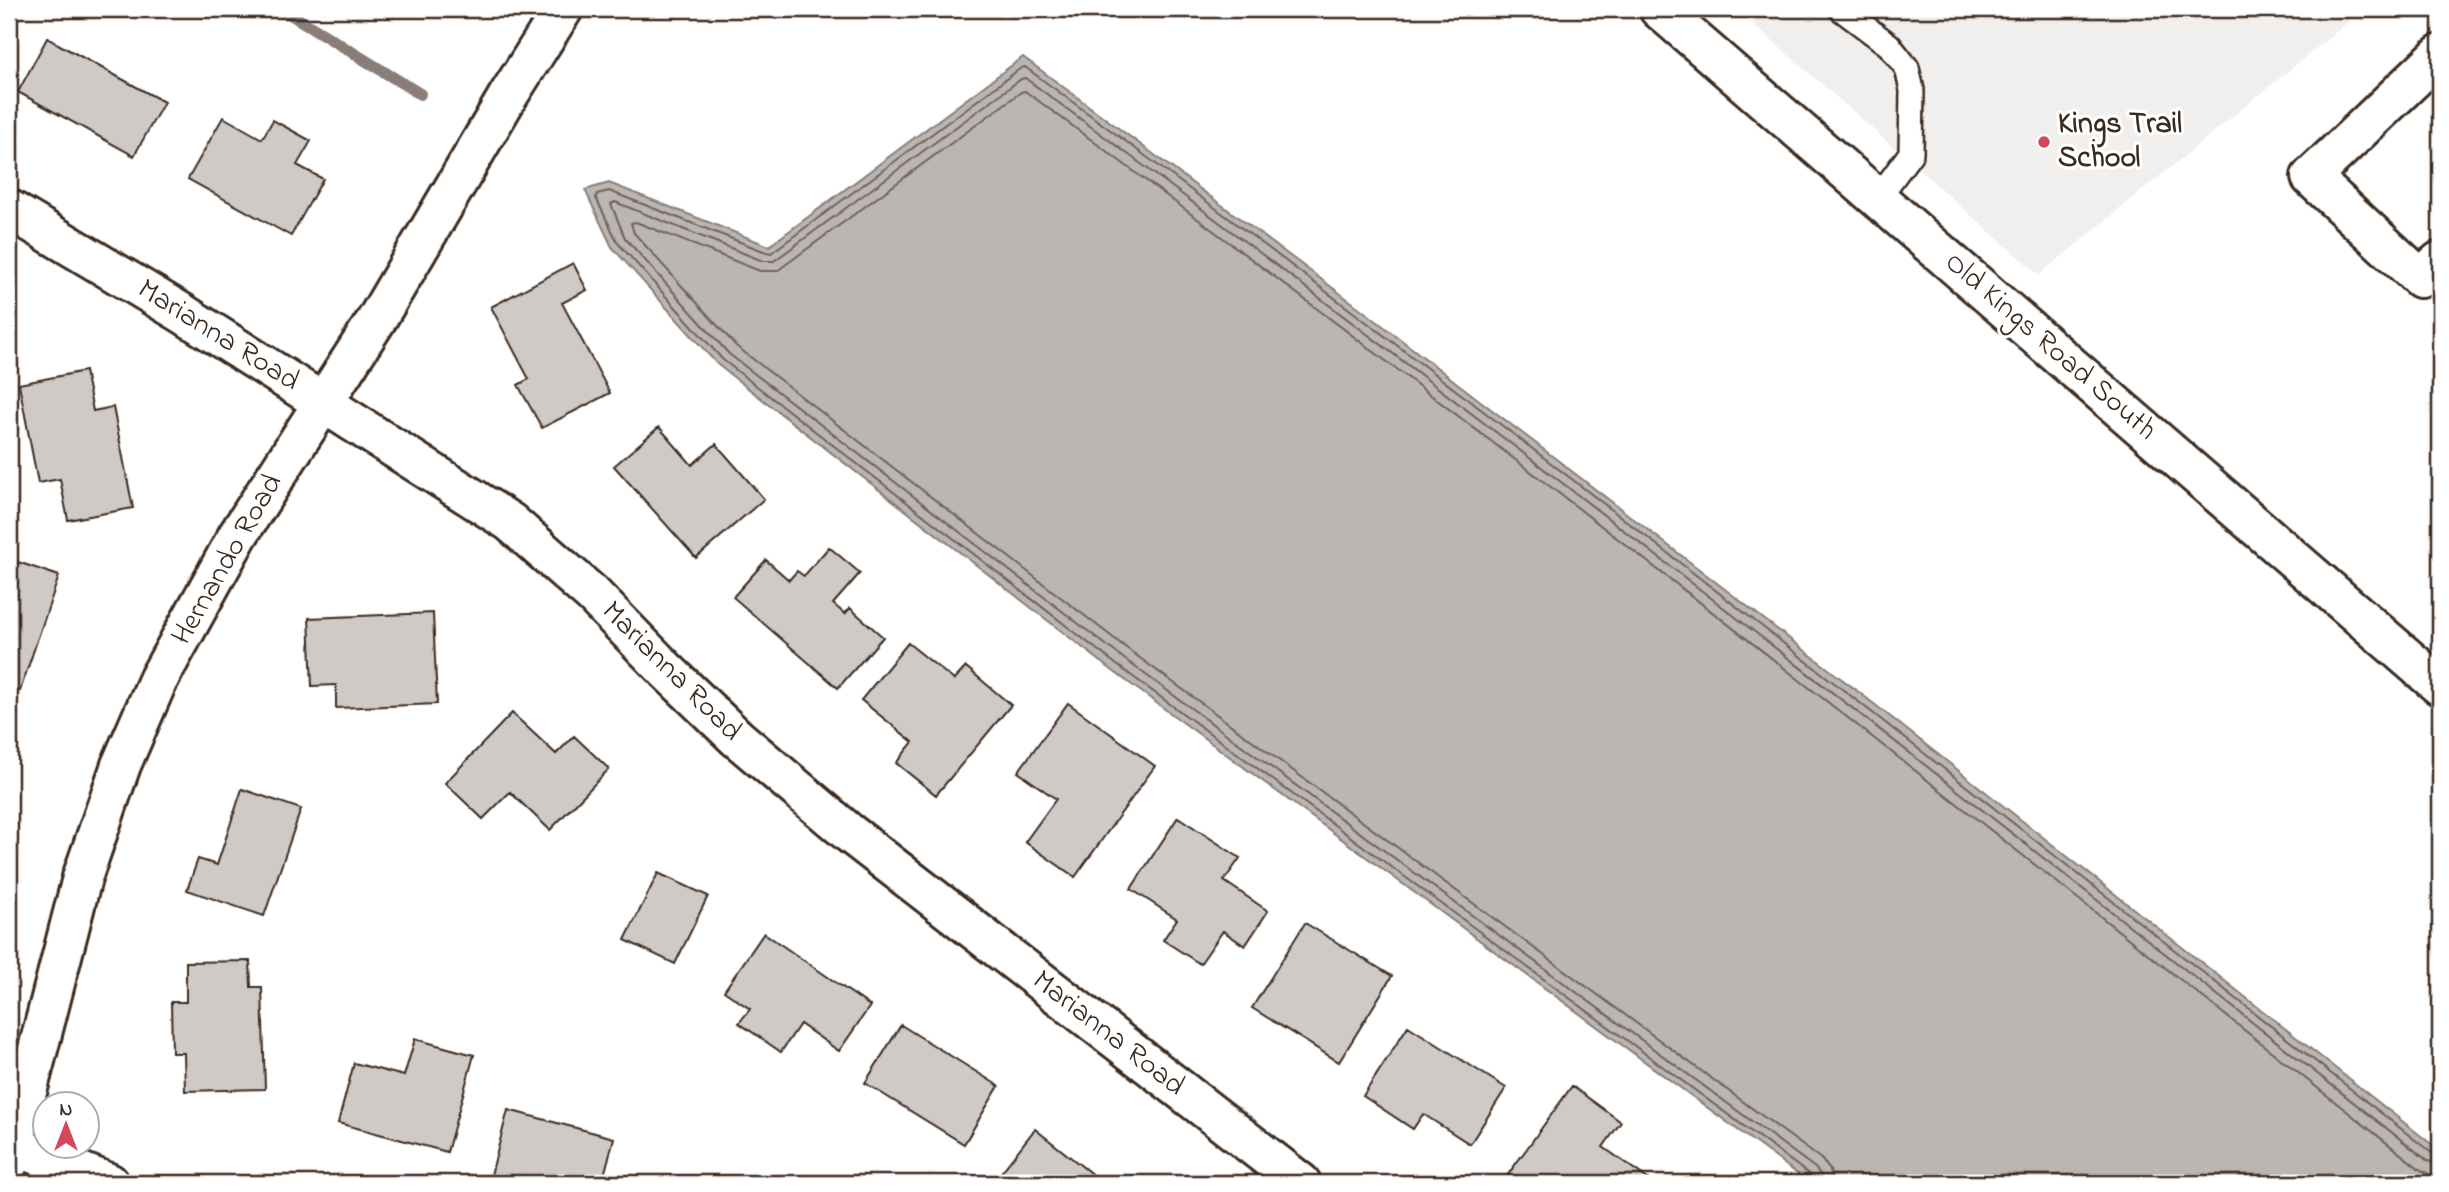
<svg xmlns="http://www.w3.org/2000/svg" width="2449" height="1192" font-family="'Indie Flower',sans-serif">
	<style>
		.built { fill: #f1efee }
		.water { fill: #bcb6b3; stroke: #887e77; stroke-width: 2 }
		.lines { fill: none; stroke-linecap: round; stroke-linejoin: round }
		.shore { stroke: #6f625a; stroke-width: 2 }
		.stream { stroke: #887e77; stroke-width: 12 }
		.building { fill: #cfcac7; stroke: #3b2a1e; stroke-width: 2 }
		.service-casing { stroke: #3b2a1e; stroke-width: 28 }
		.minor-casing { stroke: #3b2a1e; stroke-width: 44 }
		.tertiary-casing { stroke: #3b2a1e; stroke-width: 44 }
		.service { stroke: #fff; stroke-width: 23 }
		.minor { stroke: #fff; stroke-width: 38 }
		.tertiary { stroke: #fff; stroke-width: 38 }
		.poi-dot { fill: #d1495b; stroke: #fff; stroke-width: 2.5 }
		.labels { text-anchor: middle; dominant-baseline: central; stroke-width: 6; stroke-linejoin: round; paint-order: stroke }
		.poi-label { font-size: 30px; font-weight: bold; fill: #3b2a1e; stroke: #fff; text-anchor: start }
		.street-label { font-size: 30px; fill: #3b2a1e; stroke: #fff }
	</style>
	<rect width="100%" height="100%" fill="#fff"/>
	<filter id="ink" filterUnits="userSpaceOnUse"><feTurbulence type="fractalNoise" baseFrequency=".0143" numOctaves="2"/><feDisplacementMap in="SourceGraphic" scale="14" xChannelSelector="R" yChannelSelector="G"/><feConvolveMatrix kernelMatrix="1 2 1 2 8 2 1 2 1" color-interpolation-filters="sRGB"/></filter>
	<g filter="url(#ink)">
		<path class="built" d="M1736 9H2364L2039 275Z"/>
		<path class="water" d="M1023 57 1361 309 1878 707 2440 1151V1183H1810L1113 671 718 365 612 247 585 190 609 183 769 246Z"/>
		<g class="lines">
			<path class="shore" d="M1813 1183 1810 1175 1117 665 723 360 618 243 596 198 597 194 609 191 766 252 771 253 1021 68 1025 67C1503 418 1968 787 2433 1154L2440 1156
				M1822 1183 1820 1174 1815 1168 1123 658 729 354 625 238 611 204 615 202 763 261H774L1021 79 1025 78C1501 428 1964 795 2428 1161L2440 1165
				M1832 1183 1830 1170 1821 1159 1129 650 736 346 634 233 631 223 636 222 760 271H777L1021 92 1025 91C1499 439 1960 805 2421 1170L2429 1174 2440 1176"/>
			<path class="stream" d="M282 9 420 94"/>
		</g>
		<path class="building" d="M47 38 164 102 134 156 18 92Z
			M223 117 262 139 273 120 311 141 297 165 323 179 291 236 188 179Z
			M573 263 587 290 562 303 610 393 542 428 518 385 529 379 491 307Z
			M85 371 93 411 113 407 133 508 68 520 60 479 38 483 19 384Z
			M659 427 692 465 716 444 764 499 696 558 614 466Z
			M829 547 860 573 833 604 845 614 850 608 883 637 838 688 733 597 766 560 789 580 797 571 804 576Z
			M9 559 59 576 20 691 9 687Z
			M433 613 437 704 336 708V685L312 686 309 618Z
			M908 643 954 680 966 667 1011 705 936 795 896 763 913 742 861 700Z
			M1068 703 1155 766 1075 877 1025 842 1056 799 1018 772Z
			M512 713 556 754 574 736 609 769 550 830 510 792 483 819 445 783Z
			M242 789 301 809 264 916 187 890 198 859 217 865Z
			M1178 817 1240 858 1224 881 1268 911 1245 946 1223 931 1200 964 1163 940 1177 919 1131 889Z
			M658 873 708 896 675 964 625 940Z
			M1305 923 1392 976 1339 1062 1252 1008Z
			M764 933 870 1006 839 1051 800 1024 781 1052 739 1023 750 1009 724 991Z
			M250 961 251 987H262L265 1089 185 1091 184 1053H172L171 1002H186V962Z
			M901 1025 999 1086 964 1144 865 1083Z
			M1408 1026 1506 1088 1470 1144 1423 1114 1413 1129 1363 1096Z
			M415 1039 474 1055 447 1152 338 1123 354 1063 404 1076Z
			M1572 1086 1621 1122 1603 1147 1648 1179 1645 1183H1502Z
			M508 1110 614 1138 602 1183H520L491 1175Z
			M1035 1129 1103 1183H993Z"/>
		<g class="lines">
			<g class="service-casing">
				<path id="service" d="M1841 9 1889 45 1907 68 1912 90 1911 153 1878 198"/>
			</g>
			<g class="minor-casing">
				<path id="minor" d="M2440 54 2311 177 2420 278 2440 261
					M9 209 182 313 510 522 593 595 666 670 737 738 848 832 1301 1183
					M9 1144 109 1183
					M9 1162 82 878 121 765 158 680 238 535 377 319 508 96 563 9"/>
			</g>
			<g class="tertiary-casing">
				<path id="tertiary" d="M1659 9 2440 686"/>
			</g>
			<use href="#service" class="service"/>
			<use href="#minor" class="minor"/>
			<use href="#tertiary" class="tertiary"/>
		</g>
	</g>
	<circle class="poi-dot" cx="2044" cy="142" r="7"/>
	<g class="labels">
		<g class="poi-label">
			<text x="2058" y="125">Kings Trail<tspan x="2058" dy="34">School</tspan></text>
		</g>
		<g class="street-label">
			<text transform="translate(218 336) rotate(32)">Marianna Road</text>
			<text transform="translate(2050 347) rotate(41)">Old Kings Road South</text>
			<text transform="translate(228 560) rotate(-60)">Hernando Road</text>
			<text transform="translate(671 672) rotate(45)">Marianna Road</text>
			<text transform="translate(1108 1034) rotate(38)">Marianna Road</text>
		</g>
	</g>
	<rect width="2449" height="1192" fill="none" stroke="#fff" stroke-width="35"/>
	<rect x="18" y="18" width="2414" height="1157" fill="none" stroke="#3b2a1e" stroke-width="2.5" filter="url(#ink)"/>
	<g transform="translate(66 1125)"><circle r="33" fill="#ffffff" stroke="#b1aaa5" stroke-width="2"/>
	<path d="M0-5L12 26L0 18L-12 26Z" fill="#d1495b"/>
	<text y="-10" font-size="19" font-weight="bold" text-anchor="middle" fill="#3b2a1e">N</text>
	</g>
</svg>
